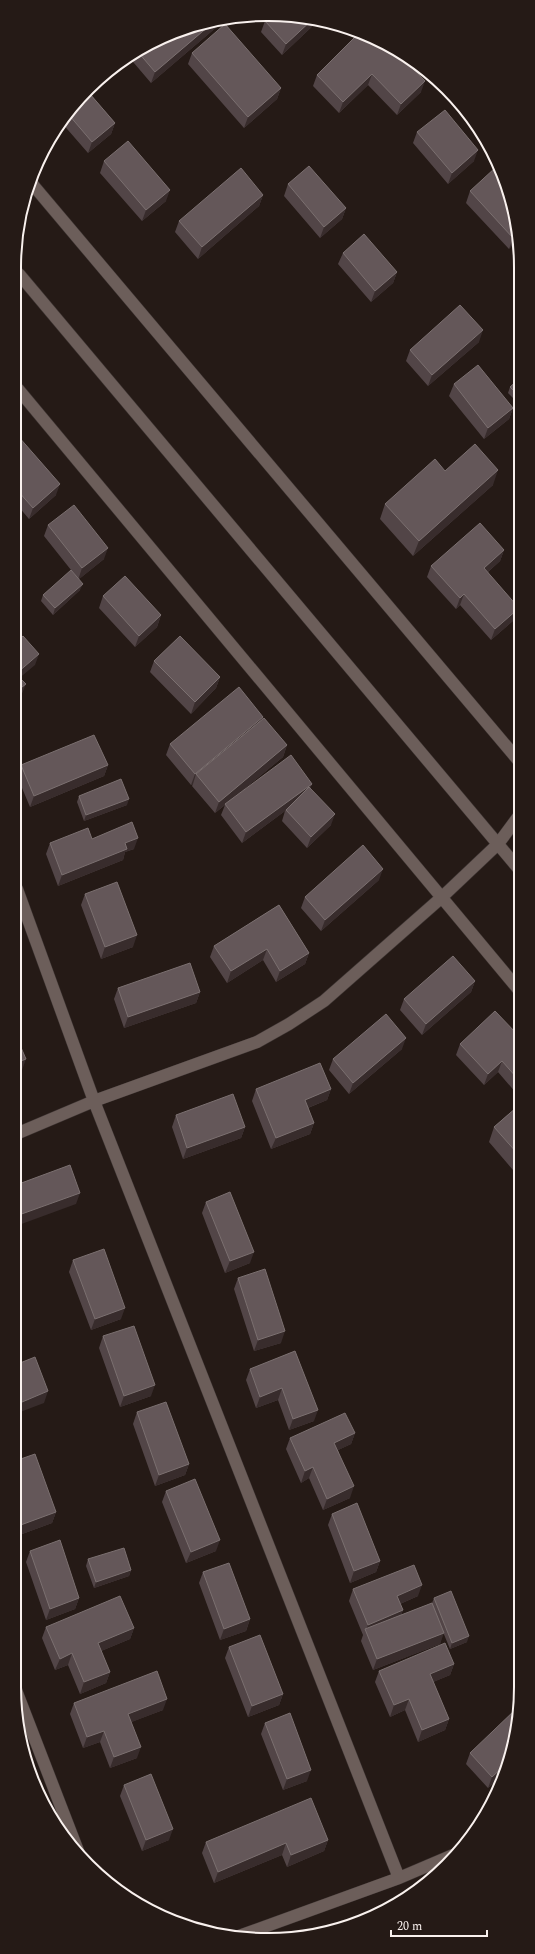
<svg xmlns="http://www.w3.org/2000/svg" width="535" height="1954" font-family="Spectral,serif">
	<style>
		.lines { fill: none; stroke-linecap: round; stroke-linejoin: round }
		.minor-casing { stroke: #3d3432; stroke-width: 13 }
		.minor { stroke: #6c5e5a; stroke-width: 12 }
		.wall { fill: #524547 }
		.shaded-wall { fill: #382c2c }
		.building { fill: #645759; stroke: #7b7070 }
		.rim { fill: none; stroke: #f9f1ee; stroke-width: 2 }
	</style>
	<rect width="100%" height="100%" fill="#251a16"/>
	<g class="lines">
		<g class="minor-casing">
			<path id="minor" d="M33 185 518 760
				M19 274 518 868
				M18 389 518 989
				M17 889 94 1101 399 1878
				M16 1134 94 1101 257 1042 289 1024 324 1001 441 898 498 844 518 817
				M14 1685 80 1856
				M239 1936 399 1878 453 1855"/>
		</g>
		<use href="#minor" class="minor"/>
	</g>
	<path class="wall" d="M218 19H221L219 25 151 83 128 56Z
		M317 19 319 20 282 55 261 32 265 21Z
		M192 53 281 88 277 99 244 128 188 64Z
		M409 64 421 92 397 115 368 85 339 113 313 86 317 75Z
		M90 94 115 123 111 134 88 153 61 122Z
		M417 132 474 161 448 184 413 143Z
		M104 161 166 201 142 221 100 173Z
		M288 184 346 208 342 219 320 238 284 196Z
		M470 191 519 235 509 249 466 203Z
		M263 195 259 206 198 259 175 232 179 221Z
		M343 253 397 272 393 283 371 302 338 264Z
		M479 342 428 386 406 361 410 350Z
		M519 379V404L508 393 510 387Z
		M454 384 513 408 509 419 484 439 449 396Z
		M18 436 56 495 29 519 18 506Z
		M445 471 493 485 413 556 380 519 385 504Z
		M48 525 104 559 79 579 80 590 53 615 41 601 43 595 75 575 44 536Z
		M504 550 500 561 488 572 515 619 491 640 460 605 456 609 427 577 431 566Z
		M103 596 161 615 157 627 135 647 99 608Z
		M154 661 220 677 216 688 191 714 150 672Z
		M263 717V719L287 745 283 757 231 800 312 784 310 788 331 825 307 848 282 821 285 811 242 843 221 815 225 805 215 813 192 786 193 784 191 785 166 755 170 744Z
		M21 765H108L104 776 30 807 17 776Z
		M79 796 127 805 84 821 77 802Z
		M92 839 134 849 125 852 123 860 58 886 46 854 50 843Z
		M379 880 321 931 301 908 305 897Z
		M85 894 133 947 101 959 81 905Z
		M279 905 309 953 305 964 276 982 263 960 227 983 210 957 214 946Z
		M475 981 471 992 422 1035 400 1010 404 999Z
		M118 988 200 992 196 1003 124 1028 114 999Z
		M517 1034V1094L498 1072 484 1085 456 1055 460 1044Z
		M402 1049 349 1094 329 1070 333 1059Z
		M256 1089H331L327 1100 308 1108 314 1123 310 1134 271 1149 252 1101Z
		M517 1107V1166L513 1170 489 1142 494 1127Z
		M176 1115 245 1127 241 1138 183 1159 172 1127Z
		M206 1202 250 1263 225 1273 202 1213Z
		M73 1260 121 1319 91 1330 69 1272Z
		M238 1278 281 1343 254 1351 234 1289Z
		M103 1336 151 1396 120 1407 99 1348Z
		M295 1351 314 1421 289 1430 278 1400 256 1408 246 1380 250 1369Z
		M137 1412 189 1464 185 1475 155 1486 133 1424Z
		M355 1433 351 1444 338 1450 350 1498 323 1510 309 1478 301 1483 286 1449 290 1438Z
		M15 1461 56 1512 52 1523 14 1537Z
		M166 1491 216 1551 186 1563 162 1502Z
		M332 1514 380 1561 376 1572 350 1583 328 1525Z
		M30 1551 79 1598 75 1609 46 1620 26 1562Z
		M88 1559 131 1570 129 1576 94 1588 86 1566Z
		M203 1572 250 1619 246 1631 220 1640 199 1583Z
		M353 1589 418 1596 400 1604 403 1610 401 1615 432 1603 434 1598 467 1642 450 1649 443 1632 440 1644 373 1670 361 1641 363 1635 349 1601Z
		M46 1627 134 1628 130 1639 101 1651 110 1672 106 1683 80 1694 68 1665 55 1670 42 1638Z
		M229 1647 283 1694 279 1705 248 1717 225 1658Z
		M454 1664 450 1675 433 1682 449 1719 445 1730 418 1742 405 1710 390 1717 375 1682 379 1671Z
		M74 1703 163 1710 131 1722 137 1758 110 1768 100 1742 83 1748 70 1714Z
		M265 1723 307 1781 283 1790 261 1734Z
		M516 1736 499 1778 488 1788 466 1764 470 1753Z
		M124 1785 169 1840 142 1851 120 1796Z
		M328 1840 324 1851 287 1867 282 1855 214 1883 202 1853 206 1842Z"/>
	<path class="shaded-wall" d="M218 19H221L219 25 151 83 155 72Z
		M313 19H317L319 20 282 55 286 44Z
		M409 60 410 61 408 68 407 62Z
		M372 74 368 85 339 113 343 102Z
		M425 81 421 92 397 115 401 104Z
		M281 88 277 99 244 128 248 117Z
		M115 123 111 134 88 153 92 142Z
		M478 150 474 161 448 184 452 173Z
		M170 190 166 201 142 221 146 210Z
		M263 195 259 206 198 259 202 247Z
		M346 208 342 219 320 238 324 227Z
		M518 233 519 240 509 249 513 238Z
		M397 272 393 283 371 302 375 291Z
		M483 330 479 342 428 386 432 375Z
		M513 408 509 419 484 439 488 428Z
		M498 470 493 485 413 556 419 541Z
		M60 484 56 495 29 519 33 508Z
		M108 548 104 559 78 580 82 568Z
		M504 550 500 561 480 579 484 568Z
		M83 584 80 590 53 615 55 608Z
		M464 594 460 605 456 609 460 598Z
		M518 609V612L515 619 491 640 495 629Z
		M161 615 157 627 135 647 139 636Z
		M39 654 35 665 17 680V673Z
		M220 677 216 688 191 714 195 702Z
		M26 684 21 696 17 699V691Z
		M263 717 259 729 196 774 193 784 191 785 195 774Z
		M287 745 283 757 215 813 219 802Z
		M108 765 104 776 30 807 34 796Z
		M312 784 308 795 286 810 285 811 242 843 246 832Z
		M129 799 127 805 84 821 86 815Z
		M335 814 331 825 307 848 311 837Z
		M138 838 134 849 125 852 123 860 58 886 62 875 125 843Z
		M383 869 379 880 321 931 325 920Z
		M137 935 133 947 101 959 105 947Z
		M267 949 263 960 227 983 231 971Z
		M309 953 305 964 276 982 280 971Z
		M475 981 471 992 422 1035 426 1024Z
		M200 992 196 1003 124 1028 128 1017Z
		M406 1038 402 1049 349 1094 353 1083Z
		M26 1059 22 1070 16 1073V1063Z
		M502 1061 498 1072 484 1085 488 1074Z
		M331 1089 327 1100 300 1111 305 1100Z
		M314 1123 310 1134 271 1149 276 1138Z
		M245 1127 241 1138 183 1159 187 1148Z
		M517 1158V1166L513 1170Z
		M80 1193 76 1204 16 1226V1216Z
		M254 1252 250 1263 225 1273 230 1261Z
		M125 1308 121 1319 91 1330 95 1319Z
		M285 1331 281 1343 254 1351 258 1340Z
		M155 1385 151 1396 120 1407 124 1396Z
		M282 1388 278 1400 256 1408 260 1397Z
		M48 1391 44 1403 15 1414V1405Z
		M318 1410 314 1421 289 1430 293 1419Z
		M355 1433 351 1444 330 1454 334 1443Z
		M21 1440 17 1452H15V1443Z
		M189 1464 185 1475 155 1486 159 1475Z
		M313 1467 309 1478 301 1483 305 1471Z
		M354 1486 350 1498 323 1510 327 1499Z
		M56 1512 52 1523 14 1537V1534L18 1526Z
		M220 1540 216 1551 186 1563 191 1552Z
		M380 1561 376 1572 350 1583 354 1571Z
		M131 1570 129 1576 94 1588 96 1582Z
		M422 1585 418 1596 393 1607 397 1596Z
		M79 1598 75 1609 46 1620 50 1609Z
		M403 1610 399 1621 366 1630 368 1625Z
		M250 1619 246 1631 220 1640 224 1629Z
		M134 1628 130 1639 94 1654 98 1643Z
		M444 1633 440 1644 373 1670 377 1659Z
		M469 1636 467 1642 450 1649 452 1643Z
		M72 1653 68 1665 55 1670 60 1659Z
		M454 1664 450 1675 426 1685 430 1674Z
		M110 1672 106 1683 80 1694 84 1682Z
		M283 1694 279 1705 248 1717 252 1706Z
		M167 1699 163 1710 124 1725 128 1714Z
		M409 1699 405 1710 390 1717 394 1705Z
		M449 1719 445 1730 418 1742 422 1730Z
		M104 1731 100 1742 83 1748 87 1737Z
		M141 1747 137 1758 110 1768 114 1757Z
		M504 1766 499 1778 488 1788 492 1777Z
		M311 1770 307 1781 283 1790 287 1779Z
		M173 1829 169 1840 142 1851 146 1840Z
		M328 1840 324 1851 287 1867 291 1855Z
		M286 1843 282 1855 214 1883 218 1872Z"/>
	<path class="building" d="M267 19H313L286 44 265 21Z
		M216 20 155 72 138 52Z
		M225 24 281 88 248 117 192 53Z
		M358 34 394 48 409 60 407 62 425 81 401 104 372 74 343 102 317 75Z
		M90 94 115 123 92 142 69 115Z
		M445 110 478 150 452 173 417 132Z
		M128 141 170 190 146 210 104 161Z
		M309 166 346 208 324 227 288 184Z
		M241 168 263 195 202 247 179 221Z
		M495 168 501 174 518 233 513 238 470 191Z
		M364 234 397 272 375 291 343 253Z
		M460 305 483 330 432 375 410 350Z
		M478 365 513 408 488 428 454 384Z
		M519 379V396L510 387Z
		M18 436 60 484 33 508 18 491Z
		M475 444 498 470 419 541 385 504 435 459 445 471Z
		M74 505 108 548 82 568 48 525Z
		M480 523 504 550 484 568 518 607V609L495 629 464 594 460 598 431 566Z
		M71 570 83 584 55 608 43 595Z
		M125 576 161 615 139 636 103 596Z
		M23 636 39 654 17 673V641Z
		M180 636 220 677 195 702 154 661Z
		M17 675 26 684 17 691Z
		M239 687 263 717 195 774 170 744Z
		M264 718 287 745 219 802 196 774Z
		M94 735 108 765 34 796 21 765Z
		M291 755 312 784 246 832 225 804Z
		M121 779 129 799 86 815 79 796Z
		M309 787 335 814 311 837 286 810Z
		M132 822 138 838 125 843 127 849 62 875 50 843 88 828 92 839Z
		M363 845 383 869 325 920 305 897Z
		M117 882 137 935 105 947 85 894Z
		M279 905 309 953 280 971 267 949 231 971 214 946Z
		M453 956 475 981 426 1024 404 999Z
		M190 963 200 992 128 1017 118 988Z
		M495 1011 517 1034V1078L502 1061 488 1074 460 1044Z
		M386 1014 406 1038 353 1083 333 1059Z
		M16 1036 26 1059 16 1063Z
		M320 1063 331 1089 305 1100 314 1123 276 1138 256 1089Z
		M233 1094 245 1127 187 1148 176 1115Z
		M517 1107V1153L494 1127Z
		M70 1165 80 1193 16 1216V1185Z
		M230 1192 254 1252 230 1261 206 1202Z
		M104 1249 125 1308 95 1319 73 1260Z
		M265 1269 285 1331 258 1340 238 1278Z
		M134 1326 155 1385 124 1396 103 1336Z
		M295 1351 318 1410 293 1419 282 1388 260 1397 250 1369Z
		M35 1357 48 1391 15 1405V1365Z
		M166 1402 189 1464 159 1475 137 1412Z
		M345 1413 355 1433 334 1443 354 1486 327 1499 313 1467 305 1471 290 1438Z
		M15 1425 21 1440 15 1443Z
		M35 1454 56 1512 18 1526 15 1517V1461Z
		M195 1479 220 1540 191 1552 166 1491Z
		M357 1503 380 1561 354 1571 332 1514Z
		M60 1540 79 1598 50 1609 30 1551Z
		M124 1548 131 1570 96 1582 88 1559Z
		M229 1563 250 1619 224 1629 203 1572Z
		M414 1565 422 1585 397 1596 403 1610 368 1625 353 1589Z
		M451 1591 469 1636 452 1643 434 1598Z
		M120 1596 134 1628 98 1643 110 1672 84 1682 72 1653 60 1659 46 1627Z
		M432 1603 444 1633 377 1659 365 1629Z
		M260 1635 283 1694 252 1706 229 1647Z
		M445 1643 454 1664 430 1674 449 1719 422 1730 409 1699 394 1705 379 1671Z
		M157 1671 167 1699 128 1714 141 1747 114 1757 104 1731 87 1737 74 1703Z
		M516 1709V1736L504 1766 492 1777 470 1753Z
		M290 1713 311 1770 287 1779 265 1723Z
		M151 1774 173 1829 146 1840 124 1785Z
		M311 1798 328 1840 291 1855 286 1843 218 1872 206 1842Z"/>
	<path d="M0 0H535V1954H0ZM267 21H268A246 246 0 0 1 514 267V1687A246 246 0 0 1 268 1933H267A246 246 0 0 1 21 1687V267A246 246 0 0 1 267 21Z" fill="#251a16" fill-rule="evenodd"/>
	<path class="rim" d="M267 21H268A246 246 0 0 1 514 267V1687A246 246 0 0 1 268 1933H267A246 246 0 0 1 21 1687V267A246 246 0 0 1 267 21Z"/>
	<path d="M391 1930v6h96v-6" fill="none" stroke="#f9f1ee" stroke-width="2"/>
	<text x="397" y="1930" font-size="12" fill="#f9f1ee" stroke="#251a16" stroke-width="3" paint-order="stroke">20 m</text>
</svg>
